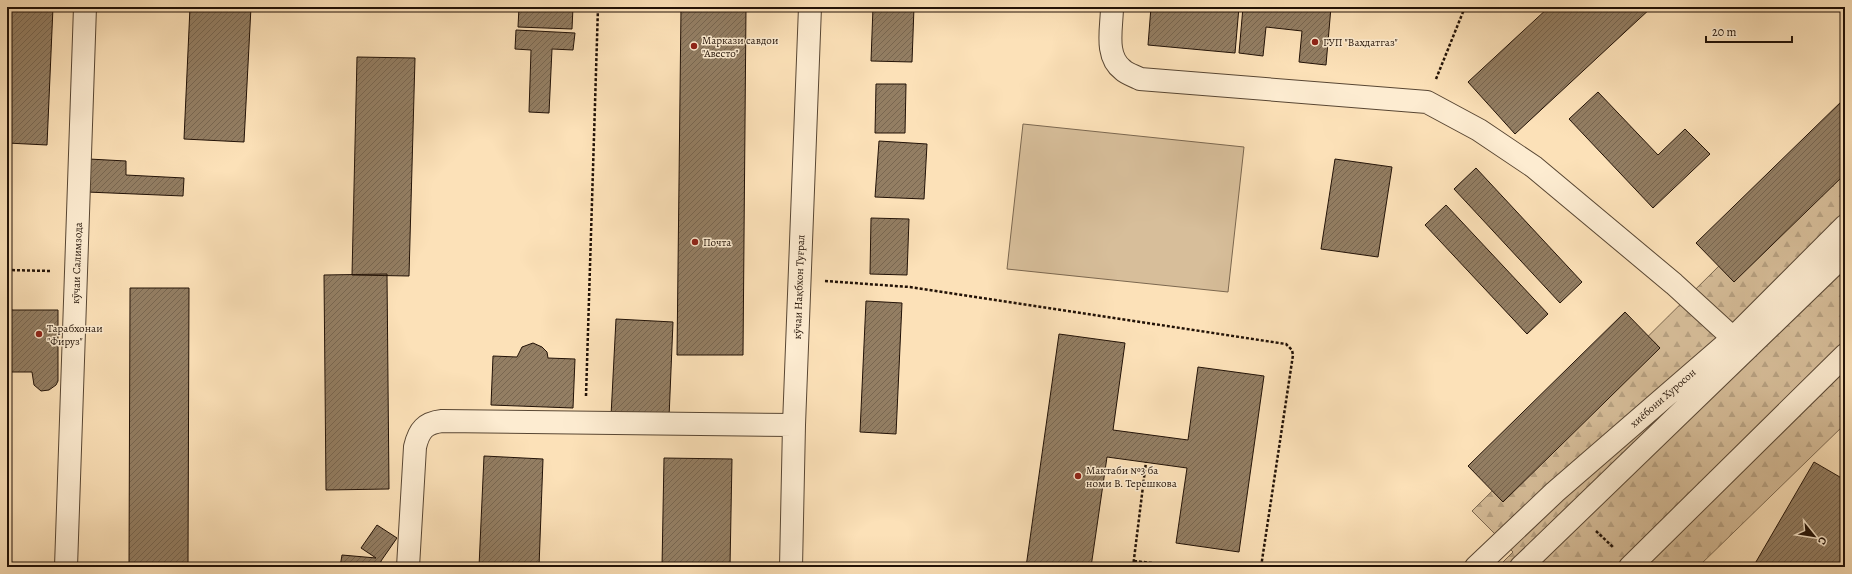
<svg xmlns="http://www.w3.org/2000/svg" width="1852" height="574" font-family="Alegreya,serif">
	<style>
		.green { fill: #d7be9a; stroke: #7c6850 }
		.forest { fill: url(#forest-firs); stroke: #7c6850 }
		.building { fill: url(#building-hatch); stroke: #221207 }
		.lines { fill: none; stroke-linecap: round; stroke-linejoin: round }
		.minor-casing { stroke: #584633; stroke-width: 24 }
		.path { stroke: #221207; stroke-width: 2.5; stroke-dasharray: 3 2; stroke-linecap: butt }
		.minor { stroke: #fdecd1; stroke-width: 22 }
		.poi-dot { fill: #8f2418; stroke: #fdecd1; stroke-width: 1.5 }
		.labels { text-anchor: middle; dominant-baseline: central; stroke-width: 3; stroke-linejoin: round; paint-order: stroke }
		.poi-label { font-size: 11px; fill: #221207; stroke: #fdecd1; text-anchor: start }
		.street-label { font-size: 11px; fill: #221207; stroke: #fdecd1 }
	</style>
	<defs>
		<pattern id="forest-firs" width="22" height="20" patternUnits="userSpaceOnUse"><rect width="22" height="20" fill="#d7be9a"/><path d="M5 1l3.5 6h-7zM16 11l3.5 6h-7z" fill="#b8a283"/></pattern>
		<pattern id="building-hatch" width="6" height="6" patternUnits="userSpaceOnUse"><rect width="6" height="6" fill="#937e63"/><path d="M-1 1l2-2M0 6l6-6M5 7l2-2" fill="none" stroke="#786650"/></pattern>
	</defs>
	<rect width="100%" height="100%" fill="#fce1b8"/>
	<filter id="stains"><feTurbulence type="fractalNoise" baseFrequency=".005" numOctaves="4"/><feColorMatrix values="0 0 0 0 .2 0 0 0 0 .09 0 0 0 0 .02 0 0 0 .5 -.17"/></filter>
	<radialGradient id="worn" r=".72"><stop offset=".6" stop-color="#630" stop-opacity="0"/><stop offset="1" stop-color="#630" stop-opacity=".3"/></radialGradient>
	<path class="green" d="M1023 124 1244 147 1228 292 1007 269Z"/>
	<path class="forest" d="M1845 141V424L1698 567H1498L1513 552 1472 511Z"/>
	<path class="building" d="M7 7H53L47 145 7 143Z
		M190 7H251L244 142 184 139Z
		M519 7H573L572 29 518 27Z
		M681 7H746L743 355H677Z
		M873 7H914L912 62 871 61Z
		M1151 7H1239L1235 53 1148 45Z
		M1243 7H1331L1326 65 1299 62 1302 31 1266 27 1263 56 1239 53Z
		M1549 7H1652L1515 134 1468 82Z
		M516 30 575 33 573 50 552 49 549 113 529 112 531 50 515 49Z
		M357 57 415 58 409 276 352 275Z
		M876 84H906L905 133H875Z
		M1598 92 1658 155 1685 129 1710 154 1653 208 1569 119Z
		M1845 98V174L1734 282 1696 243Z
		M879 141 927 144 924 199 875 197Z
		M89 159 126 161V175L184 178 183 196 87 192Z
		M1335 159 1392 167 1378 257 1321 249Z
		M1476 168 1582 282 1560 303 1454 189Z
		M1446 205 1548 314 1527 334 1425 225Z
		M871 218 909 219 907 275 870 274Z
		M387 274 389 489 326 490 324 275Z
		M130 288H189L188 567H129Z
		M866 301 902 303 896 434 860 432Z
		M7 302 12 310H58V381L56 385 49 390 41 391 34 385 32 372H7Z
		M1625 312 1660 348 1503 502 1468 466Z
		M616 319 673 322 669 418 611 416Z
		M1059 334 1125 343 1113 430 1188 440 1198 367 1264 376 1239 552 1176 543 1187 468 1107 457 1091 567H1026Z
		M533 343 542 347 547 352 548 358 575 359 573 408 491 405 493 356 517 357 522 347Z
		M484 456 543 459 539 567H479Z
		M664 458 732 459 730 567H662Z
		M1814 462 1845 480V567H1753Z
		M377 525 397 538 381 561V567H340L342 555 376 558 361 548Z"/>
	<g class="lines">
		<g class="minor-casing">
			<path id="minor" d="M1112 7C1112 27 1104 56 1123 70 1127 74 1135 76 1140 79L1427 102 1479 130 1534 167 1674 284 1733 338
				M66 567 85 7
				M408 567 415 447C419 430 425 423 442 421L794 425
				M791 567 794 425 810 7
				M1476 567 1555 492 1733 338 1845 226
				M1521 567 1845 254
				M1630 567 1845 355"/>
		</g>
		<path class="path" d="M1436 79 1465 7
			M7 270 51 271
			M825 281 910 287 1286 344 1292 350 1293 355 1261 567
			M586 396 598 7
			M1596 531 1614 548
			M1134 561 1188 567
			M1133 567 1146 462"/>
		<use href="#minor" class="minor"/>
	</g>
	<g class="poi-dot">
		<circle cx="1315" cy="42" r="4"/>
		<circle cx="694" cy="46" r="4"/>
		<circle cx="695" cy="242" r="4"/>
		<circle cx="39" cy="334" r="4"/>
		<circle cx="1078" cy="476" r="4"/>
	</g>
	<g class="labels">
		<g class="poi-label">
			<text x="702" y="40">Маркази савдои<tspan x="702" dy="13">"Авесто"</tspan></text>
			<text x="1323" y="42">ГУП "Вахдатгаз"</text>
			<text x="703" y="242">Почта</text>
			<text x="47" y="328">Тарабхонаи<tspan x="47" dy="13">"Фируз"</tspan></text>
			<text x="1086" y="470">Мактаби №3 ба<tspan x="1086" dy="13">номи В. Терешкова</tspan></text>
		</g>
		<g class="street-label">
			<text transform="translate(77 263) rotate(-88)">кӯчаи Салимзода</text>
			<text transform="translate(799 287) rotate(-88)">кӯчаи Нақбхон Туғрал</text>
			<text transform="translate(1663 398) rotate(-41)">хиёбони Хуросон</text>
		</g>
	</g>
	<rect width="1852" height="574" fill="none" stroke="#fce1b8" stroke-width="24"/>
	<rect x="8" y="8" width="1836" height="558" fill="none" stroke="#221207" stroke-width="2"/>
	<rect x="12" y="12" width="1828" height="550" fill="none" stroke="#221207"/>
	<g transform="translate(1814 536) rotate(120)" stroke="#fdecd1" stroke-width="3" paint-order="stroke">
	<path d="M0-3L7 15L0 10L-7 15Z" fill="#221207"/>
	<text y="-6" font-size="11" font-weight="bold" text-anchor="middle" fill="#221207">С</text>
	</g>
	<path d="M1706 36v6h86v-6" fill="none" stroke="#221207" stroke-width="2"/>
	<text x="1712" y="36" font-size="12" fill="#221207" stroke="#fdecd1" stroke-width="3" paint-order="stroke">20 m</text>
	<rect width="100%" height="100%" filter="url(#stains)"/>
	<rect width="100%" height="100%" fill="url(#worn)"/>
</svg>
